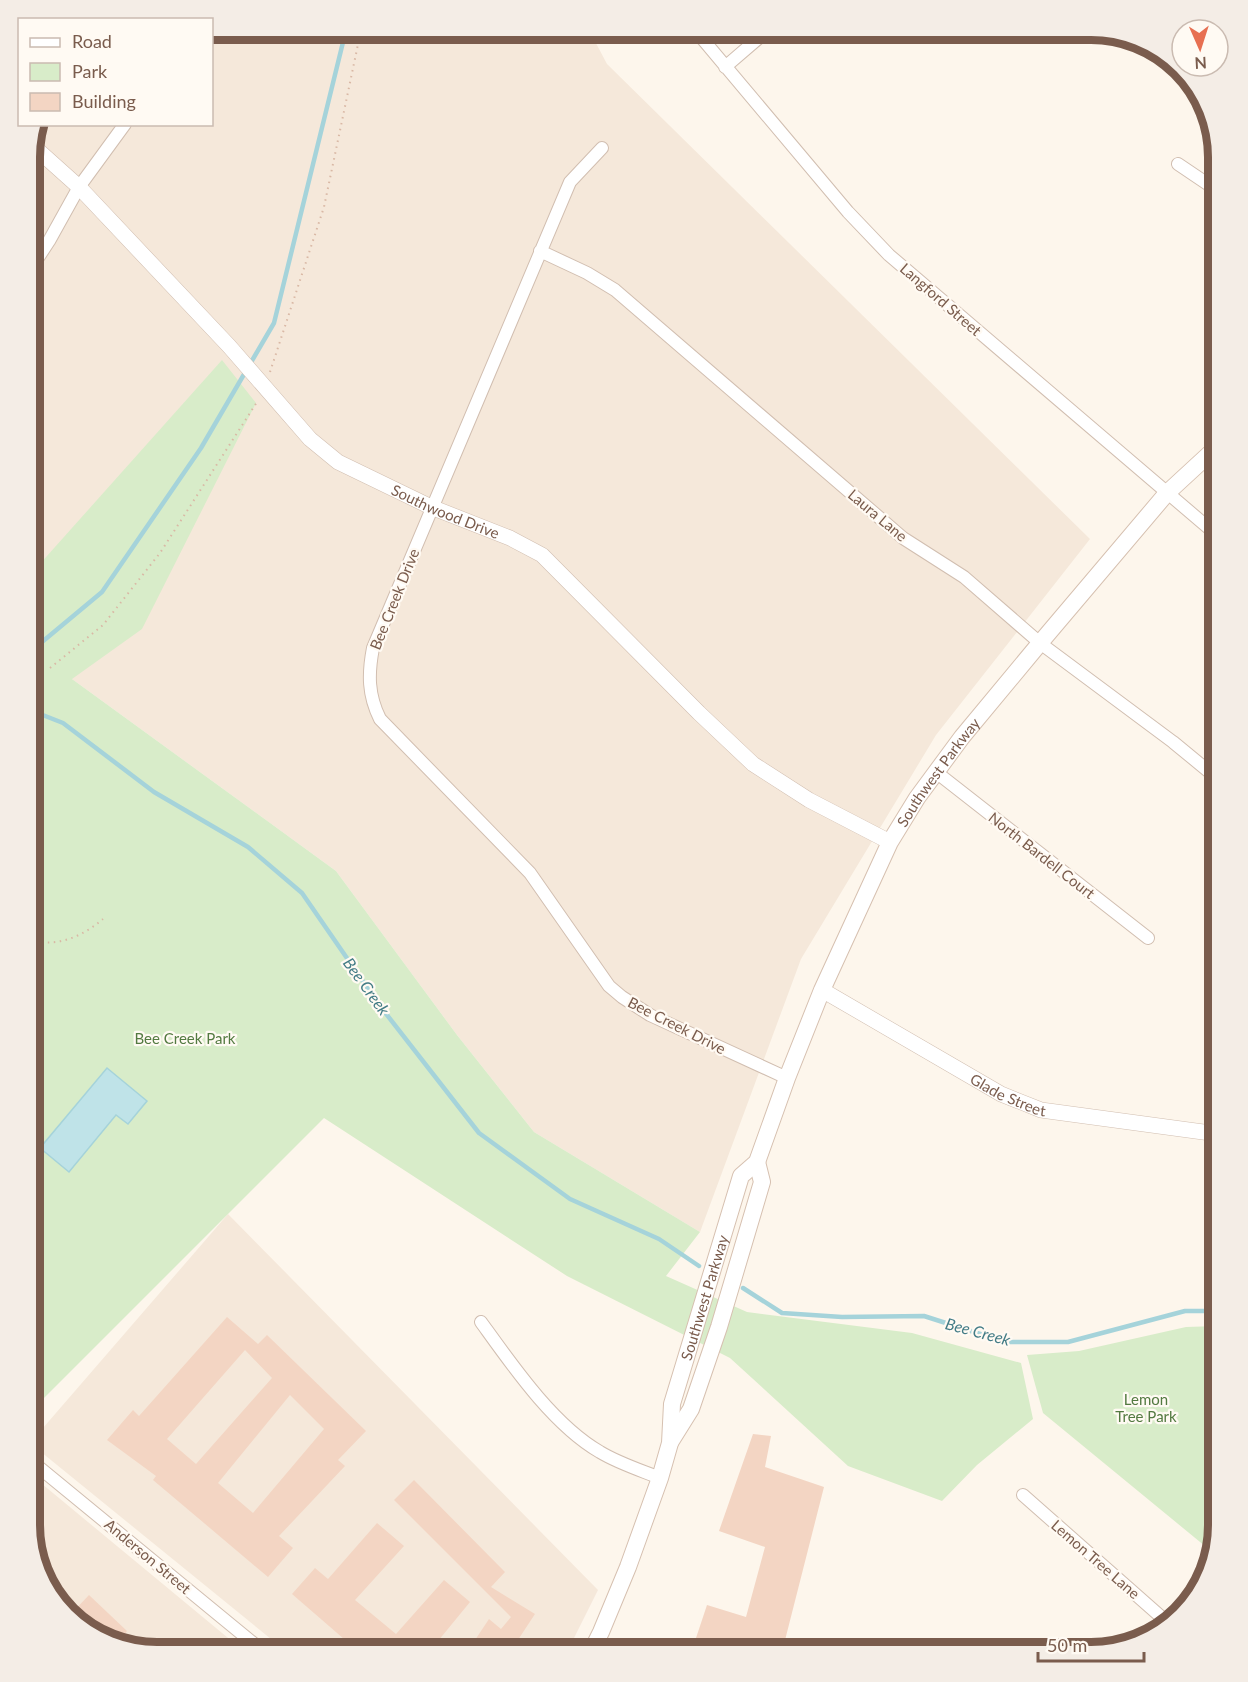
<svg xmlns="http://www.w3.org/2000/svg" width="1248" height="1682" font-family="Lato,sans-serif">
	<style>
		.residential { fill: #f5e8da }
		.green { fill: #d8ecc9 }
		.water { fill: #bfe3e8; stroke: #a5d3da; stroke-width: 1.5 }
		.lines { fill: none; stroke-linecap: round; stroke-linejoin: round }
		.stream { stroke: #a5d3da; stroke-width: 4.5 }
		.building { fill: #f3d5c3; fill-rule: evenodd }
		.minor-casing { stroke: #d1beb0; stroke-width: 14 }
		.tertiary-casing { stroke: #d1beb0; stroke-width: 16 }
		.secondary-casing { stroke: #d6c0b0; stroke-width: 18 }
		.path { stroke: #d9b8a5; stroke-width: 2; stroke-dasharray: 1.5 4.5; stroke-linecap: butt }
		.minor { stroke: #fff; stroke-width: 12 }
		.tertiary { stroke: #fff; stroke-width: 15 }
		.secondary { stroke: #fff; stroke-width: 16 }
		.labels { text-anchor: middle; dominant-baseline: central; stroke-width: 4.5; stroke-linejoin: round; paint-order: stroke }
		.street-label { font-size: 15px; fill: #7a5c4d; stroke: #fffaf3 }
		.park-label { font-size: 15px; fill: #537a41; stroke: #fffaf3 }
		.water-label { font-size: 16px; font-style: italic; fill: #437c86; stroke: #fffaf3 }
		.rim { fill: none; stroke: #7a5c4d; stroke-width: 8 }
	</style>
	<rect width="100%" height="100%" fill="#fdf6ec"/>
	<path class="residential" d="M212 30H589L607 64 1090 539 936 735 801 959 700 1232 534 1132 457 1035 336 871 72 679 30 657V149L37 125 212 124Z
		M228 1214 598 1590 567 1652H287L30 1443Z
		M30 1474 245 1652H157L94 1635 51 1595 30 1525Z"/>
	<path class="green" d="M222 360 256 403 142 629 72 679 336 871 457 1035 534 1132 700 1232 666 1276 747 1312 912 1333 1021 1363 1033 1419 977 1465 942 1501 848 1466 730 1358 567 1276 324 1118 30 1412V575Z
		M1218 1326V1525L1211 1551 1043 1413 1027 1355 1079 1351 1186 1327Z"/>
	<path class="water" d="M107 1068 147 1101 128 1124 116 1115 69 1172 40 1148Z"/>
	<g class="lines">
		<path class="stream" d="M30 652 102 592 201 448 274 323 346 30
			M30 710 63 723 154 792 248 847 302 893 380 1006 479 1133 570 1199 659 1239 699 1266
			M743 1288 782 1313 842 1317 924 1316 1005 1342H1068L1185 1311H1218"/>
	</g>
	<path class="building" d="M227 1317 258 1344 267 1335 366 1431 338 1460 345 1466 279 1536 293 1548 268 1577 153 1480 156 1476 107 1440 133 1410 139 1416ZM245 1350 272 1378 196 1464 167 1439ZM290 1395 324 1429 253 1513 218 1483Z
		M753 1434 771 1436 765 1467 824 1487 782 1652H699L692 1650 707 1605 746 1617 765 1547 719 1531Z
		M414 1480 505 1572 491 1587 535 1614 510 1652H467L489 1619 501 1629 511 1617 394 1500Z
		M377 1523 404 1546 355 1600 396 1634 444 1580 470 1602 429 1652H359L292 1594 315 1568 328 1579Z
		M89 1595 127 1631 119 1642 94 1635 71 1614Z"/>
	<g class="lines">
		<g class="minor-casing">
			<path id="minor" d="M695 30 848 212 889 255 1218 536
				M725 67 768 30
				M602 148 570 182 373 648C368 674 368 695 380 719L530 873 609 986 622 997 650 1015 787 1078
				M1178 164 1218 191
				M540 251 587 273 615 290 903 538 964 577 1040 643 1173 742 1218 779
				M30 270 49 241 79 187 125 124
				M936 772 1148 938
				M481 1322C512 1365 553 1425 600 1452 618 1463 640 1470 660 1478
				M30 1460 264 1652
				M1023 1495 1168 1623"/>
		</g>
		<g class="tertiary-casing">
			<g id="tertiary">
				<path id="s1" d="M31 144 79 187 229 346 310 439 338 462 431 507 510 538 542 555 699 713 753 764 809 800 890 842"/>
				<path id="s2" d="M822 990 1001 1094 1041 1110 1218 1134"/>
			</g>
		</g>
		<g class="secondary-casing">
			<g id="secondary">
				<path d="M671 1441 691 1409 719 1327 762 1182 757 1162"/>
				<path id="s3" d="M591 1652 601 1632 628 1567 660 1478 670 1443 672 1404 741 1176 757 1162 787 1078 822 990 890 842 917 798 962 737 1040 643 1167 493 1218 446"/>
			</g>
		</g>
		<path class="path" d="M270 372 324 207 361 30
			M50 668 103 625 160 553 257 402
			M30 940C57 948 83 936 103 919"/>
		<use href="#minor" class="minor"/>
		<use href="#tertiary" class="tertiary"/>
		<use href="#secondary" class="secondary"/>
	</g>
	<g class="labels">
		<g class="street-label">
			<text transform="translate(941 299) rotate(41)">Langford Street</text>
			<text stroke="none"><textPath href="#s1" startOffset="561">Southwood Drive</textPath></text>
			<text transform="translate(878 515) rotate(40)">Laura Lane</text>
			<text transform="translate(394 599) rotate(-68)">Bee Creek Drive</text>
			<text stroke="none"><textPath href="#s3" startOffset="954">Southwest Parkway</textPath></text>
			<text transform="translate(1042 855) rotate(38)">North Bardell Court</text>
			<text transform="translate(677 1025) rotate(27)">Bee Creek Drive</text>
			<text stroke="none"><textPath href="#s2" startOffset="214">Glade Street</textPath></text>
			<text stroke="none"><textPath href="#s3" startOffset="374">Southwest Parkway</textPath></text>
			<text transform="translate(148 1556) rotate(40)">Anderson Street</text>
			<text transform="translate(1096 1559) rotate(41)">Lemon Tree Lane</text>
		</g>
		<g class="park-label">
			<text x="185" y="1038">Bee Creek Park</text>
			<text x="1146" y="1399">Lemon<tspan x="1146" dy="17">Tree Park</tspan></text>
		</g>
		<g class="water-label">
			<text transform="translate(367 986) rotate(54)">Bee Creek</text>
			<text transform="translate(978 1331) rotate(15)">Bee Creek</text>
		</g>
	</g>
	<path d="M0 0H1248V1682H0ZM157 40H1091A117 117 0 0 1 1208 157V1525A117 117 0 0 1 1091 1642H157A117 117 0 0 1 40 1525V157A117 117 0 0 1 157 40Z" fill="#f4ede6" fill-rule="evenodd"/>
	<path class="rim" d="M157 40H1091A117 117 0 0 1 1208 157V1525A117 117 0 0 1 1091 1642H157A117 117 0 0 1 40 1525V157A117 117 0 0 1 157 40Z"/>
	<rect x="18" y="18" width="195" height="108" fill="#fffaf3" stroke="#cabbb1" stroke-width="1.5"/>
	<rect x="30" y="38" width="30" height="9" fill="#ffffff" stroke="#cabbb1" stroke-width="1.5"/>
	<text x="72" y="48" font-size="18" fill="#7a5c4d">Road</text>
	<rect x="30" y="63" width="30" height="18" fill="#d8ecc9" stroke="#cabbb1" stroke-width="1.5"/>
	<text x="72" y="78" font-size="18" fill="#7a5c4d">Park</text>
	<rect x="30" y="93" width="30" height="18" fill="#f3d5c3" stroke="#cabbb1" stroke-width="1.5"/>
	<text x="72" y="108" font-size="18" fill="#7a5c4d">Building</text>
	<g transform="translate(1200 48) rotate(177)"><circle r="28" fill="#fffaf3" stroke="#cabbb1" stroke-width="1.5"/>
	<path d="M0-4.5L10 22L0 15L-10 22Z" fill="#e76f51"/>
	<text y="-9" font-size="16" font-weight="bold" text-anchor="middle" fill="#7a5c4d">N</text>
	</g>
	<path d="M1038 1652v9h106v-9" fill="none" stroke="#7a5c4d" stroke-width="3"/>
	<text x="1047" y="1652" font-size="18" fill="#7a5c4d" stroke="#fffaf3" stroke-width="4.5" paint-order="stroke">50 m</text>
</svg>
